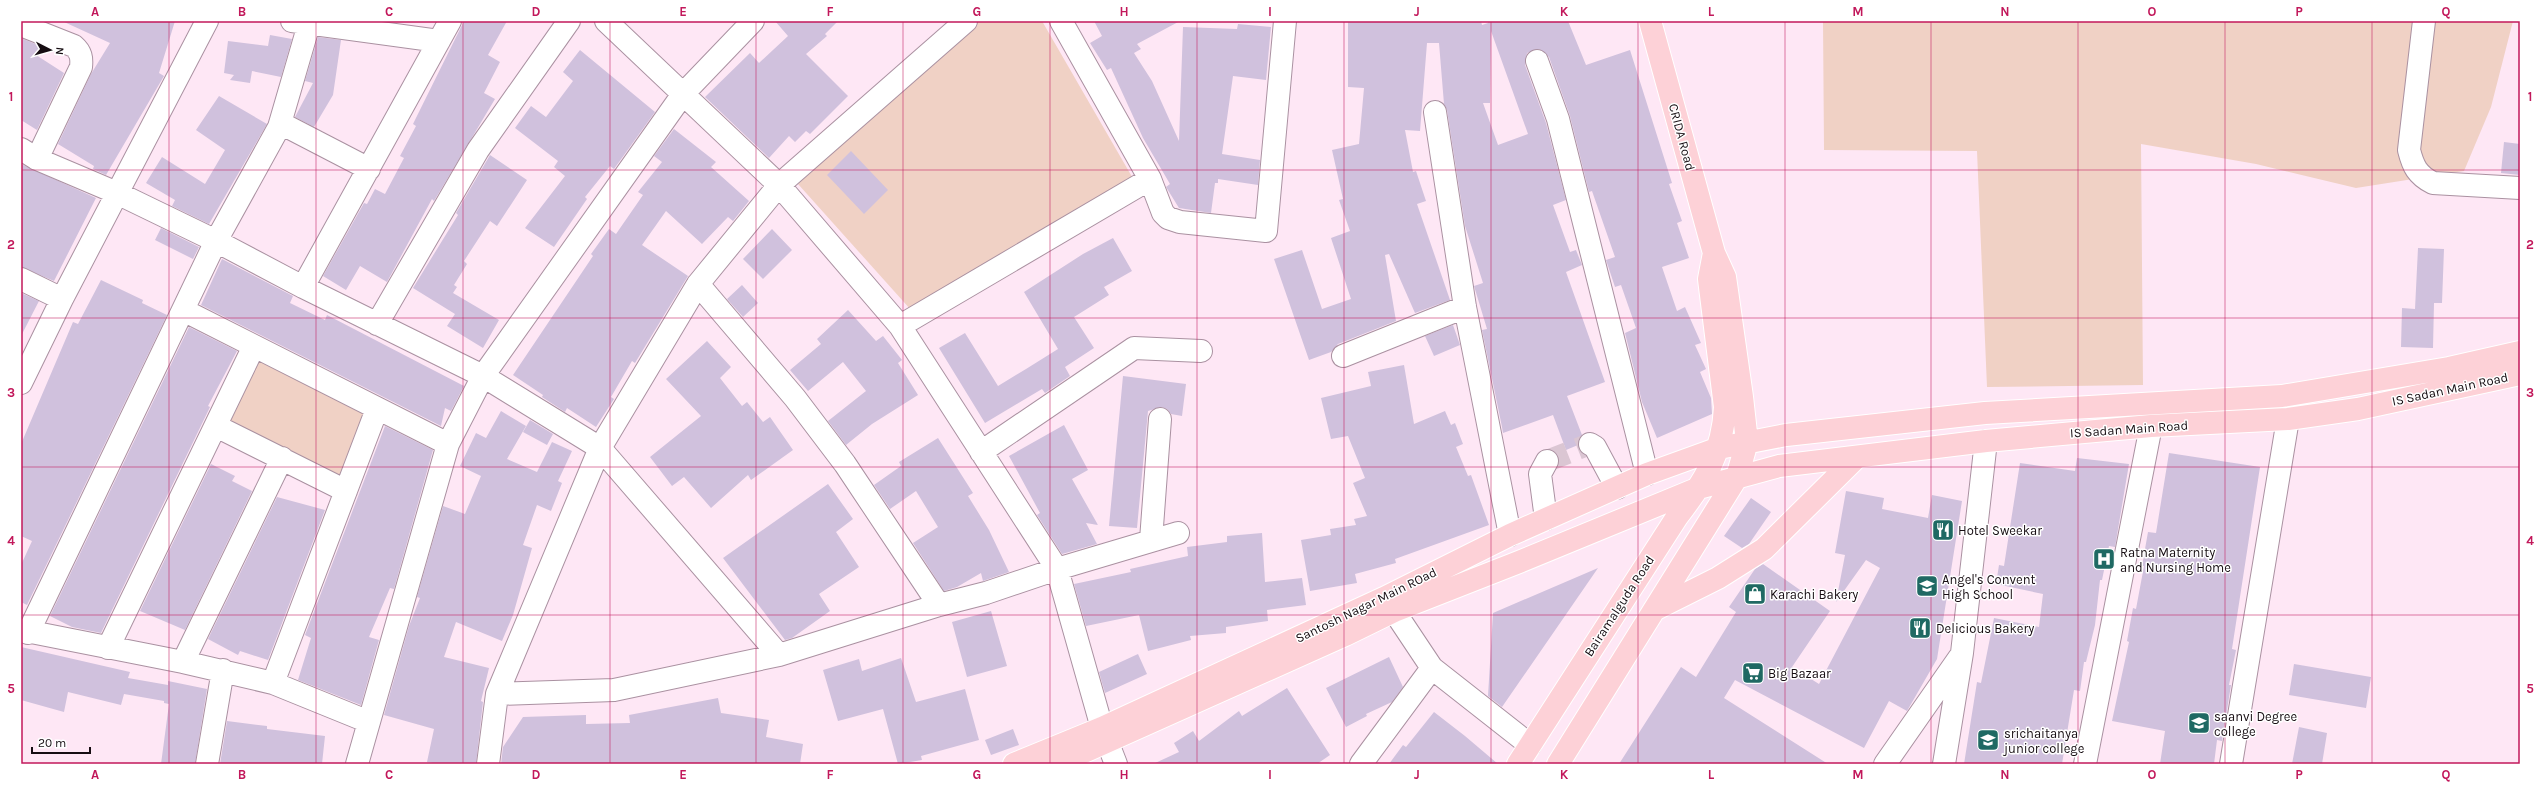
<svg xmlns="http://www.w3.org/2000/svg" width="2541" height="785" font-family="Karla,sans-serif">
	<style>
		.green { fill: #f0d1c5 }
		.building { fill: #d0c1dd; fill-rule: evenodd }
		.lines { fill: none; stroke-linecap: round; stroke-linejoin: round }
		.minor-tunnel { stroke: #dbc6d3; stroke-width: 22; stroke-dasharray: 22 11; stroke-linecap: butt }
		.minor-casing { stroke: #aa91a1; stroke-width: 24 }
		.major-casing { stroke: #fff; stroke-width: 24 }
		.minor { stroke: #fff; stroke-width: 22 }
		.major { stroke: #fdd1d7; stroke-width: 22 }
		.grid { fill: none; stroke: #c2185b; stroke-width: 1; stroke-opacity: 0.55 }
		.labels { text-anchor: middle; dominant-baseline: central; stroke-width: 3; stroke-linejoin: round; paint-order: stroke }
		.street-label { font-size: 13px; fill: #160d12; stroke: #fff }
		.poi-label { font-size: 13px; fill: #160d12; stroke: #fff; text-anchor: start }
		.neatline { fill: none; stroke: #c2185b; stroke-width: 1.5 }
		.grid-label { font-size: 13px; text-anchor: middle; font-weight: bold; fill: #c2185b }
	</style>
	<rect width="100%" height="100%" fill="#fee7f5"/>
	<path class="green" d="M975 21H1042L1135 182 911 310 798 184Z
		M1823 21H2513L2491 107 2464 171 2356 188 2256 164 2141 144 2143 385 1987 387 1977 151 1824 150Z
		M260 348 373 408 343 483 220 424Z"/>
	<path class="building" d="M62 21H175L159 73 164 76 106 175 93 169 94 166 58 144 91 74 110 43Z
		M464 21H507L488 55 500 62 484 93 495 99 434 201 432 199 387 282 360 266 346 290 323 276 364 203 367 204 375 189 385 194 404 158 400 156 416 126 413 124Z
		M775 21H838L825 34 827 36 806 54 848 96 810 134 806 131 795 142 789 136 769 158 705 97 750 53 759 63 788 36Z
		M1094 21H1180L1137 44 1141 49 1134 53 1152 81 1179 141 1183 27 1237 29 1238 24 1271 27 1266 80 1233 76 1222 154 1260 160 1258 185 1218 179V183H1215L1211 213 1179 208 1166 187 1170 184 1143 138 1111 68 1107 70 1090 43 1102 36Z
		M1348 21H1481L1482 25 1488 23V21H1568L1586 65 1630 50 1672 183 1669 184 1682 221 1677 223 1689 258 1662 267 1677 311 1685 307 1701 343 1695 345 1706 369 1700 372 1711 398 1712 414 1657 438 1642 402 1625 333 1636 328 1621 285 1615 287 1606 260 1615 257 1592 191 1589 192 1570 116 1549 57 1539 49 1527 53 1525 65 1546 123 1566 200 1553 205 1570 252 1576 250 1582 265 1566 272 1605 382 1567 396 1582 435 1578 445 1566 450 1553 415 1503 433 1502 427 1482 330 1487 329 1474 286 1483 283 1465 226 1447 110 1444 104 1439 43H1427L1420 131 1405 130 1413 172 1416 171 1426 201 1417 204 1450 300 1415 313 1389 254 1385 255 1396 321 1338 344 1331 352 1309 360 1274 259 1302 250 1322 309 1351 299 1331 238 1350 231 1339 200 1343 199 1332 150 1359 144 1364 88 1348 87ZM1491 31 1528 134 1498 145 1483 103H1490Z
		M270 35 292 39 281 77 252 71 250 83 230 80 234 75 224 73 228 41 268 46Z
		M318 37 341 40 333 95 314 127 295 117 313 83 305 81Z
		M21 38 40 46 36 55 64 73 37 130 21 120Z
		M580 50 655 112 614 169 610 166 585 197 587 199 554 247 525 228 565 176 554 167 558 161 515 128 531 106 546 117 573 81 563 72Z
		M219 96 267 124 209 224 172 206 175 200 146 183 162 157 205 184 225 150 196 130Z
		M674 129 716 162 711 167 749 201 733 221 728 217 702 244 666 211 642 245 688 276 635 363 632 361 611 397 614 399 596 427 567 408 565 412 542 397 543 395 513 375 593 256 591 254 609 229 616 234 643 195 638 192 662 162 654 156Z
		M2504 142 2520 144V175L2501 173Z
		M851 151 888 190 864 214 827 175Z
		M490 155 527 180 497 226 490 221 464 261 467 264 454 285 457 287 453 293 499 320 483 348 447 326 455 314 413 288 458 215 456 213Z
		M21 164 96 198 54 281 21 267Z
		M161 228 199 247 193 259 155 240Z
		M772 229 792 250 763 279 743 259Z
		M1113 238 1132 271 1104 287 1109 295 1074 317 1094 348 1065 367 1070 376 1045 393 1042 389 985 423 939 348 965 333 998 386 1026 369 1058 349 1024 292 1083 254Z
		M2418 248 2444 249 2442 303H2434L2433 348 2401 347 2402 308 2415 309Z
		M222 259 293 296 290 303 325 320 327 315 464 386 451 411 445 408 441 426 201 305Z
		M101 280 143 300 142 303 167 315 27 605 21 602V565L32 541 21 536V444L73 322 78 324Z
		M742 285 758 303 743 317 727 299Z
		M21 293 39 301 21 336Z
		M848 310 876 341 883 336 902 360 898 363 918 395 872 424 846 445 828 421 866 391 843 362 808 391 790 370 821 344 817 339Z
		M1453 325 1460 345 1434 356 1425 336Z
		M189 327 237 351 208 406 210 407 101 633 72 627 50 616Z
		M707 341 731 367 720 378 742 406 747 402 763 422 770 417 793 450 751 480 748 475 711 508 684 477 672 486 650 457 701 416 666 379Z
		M1404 365 1414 424 1445 411 1451 425 1455 423 1463 444 1456 447 1468 476 1471 475 1489 525 1395 559 1396 563 1355 574 1357 583 1310 591 1301 540 1331 535 1330 529 1356 525 1354 519 1367 516 1353 483 1365 478 1348 436 1331 439 1321 398 1371 386 1368 372Z
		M1123 376 1186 384 1182 416 1171 414 1167 409 1161 407 1148 411 1137 528 1109 526Z
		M501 411 526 426 507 459 537 472 552 442 572 451 558 481 562 483 551 511 537 505 523 545 532 548 513 615 502 641 456 622 444 657 489 668 481 701 483 702 476 764H439L427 762 434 729 384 715 409 626 420 598 417 597 443 506 465 514 481 476 460 466 476 433 486 438Z
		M530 420 553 434 547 445 523 432Z
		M1064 425 1088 470 1072 479 1098 525 1086 523 1097 544 1062 554 1037 515 1040 513 1009 456Z
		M385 426 433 450 394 589 390 588 369 637 379 640 361 705 298 680 311 638 305 635Z
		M938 438 973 493 968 496 989 530 1009 572 983 581 981 573 957 587 944 591 913 543 938 527 916 491 890 509 874 485 901 466 899 462Z
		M2169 453 2260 467 2232 649 2236 650 2229 685H2231L2222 741 2217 740 2214 764H2160L2165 731 2112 721 2129 642 2127 641 2133 608 2136 609 2144 566H2142L2148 532 2156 533Z
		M2077 458 2129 464 2115 547 2109 546 2102 580H2100L2095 625 2086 662H2084L2080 691 2074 690 2062 764H1964L1977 682 1981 683 1994 618 2039 627 2043 594 1996 584 1999 565 2004 566 2020 463 2075 471Z
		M211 464 235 476 232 481 252 491 185 630 140 611Z
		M828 484 853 519 836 532 859 567 819 594 830 611 792 638 785 640 723 558Z
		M1846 491 1884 498 1882 509 1928 518 1932 495 1962 501 1937 659 1907 711 1889 701 1864 748 1735 680 1724 698 1828 764H1619L1681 667 1696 677 1736 612 1729 607 1755 569 1763 564 1830 611 1792 667 1819 684 1880 568 1866 560 1836 602 1845 555 1835 553Z
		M277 497 325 510 268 660 240 651 238 655 208 639Z
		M1751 498 1771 512 1749 544 1742 548 1724 536Z
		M1262 533 1265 582 1302 578 1306 605 1267 610 1268 621 1226 627V633L1190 636 1191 640 1148 651 1139 615 1086 626 1074 584 1131 572 1130 569 1188 556 1187 547 1227 542V536Z
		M1598 568 1502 707 1488 696 1493 613Z
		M991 611 1007 666 967 677 952 622Z
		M21 647 130 672 128 678 168 685V681L207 689 195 764H161L169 704 164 703V701L124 694 121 705 68 692 64 712 21 700Z
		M1138 654 1147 674 1105 693 1099 672Z
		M1389 657 1403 687 1392 702 1366 714 1367 716 1346 727 1326 688Z
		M901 658 916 702 965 689 979 740 921 756 922 760 898 764 883 709 838 721 823 670 859 659 862 671Z
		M2294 664 2371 677 2366 708 2289 695Z
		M1287 688 1330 755 1317 764H1153L1179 752 1174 743 1193 731 1199 741 1239 711 1242 716Z
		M718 698 721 713 769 720 766 737 803 744 800 764H501L503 747 523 717 586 715V724L630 723 629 715Z
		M1434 712 1465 736 1498 764H1389L1403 745 1406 747Z
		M227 721 267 726V729L325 736 322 764H220Z
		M2299 727 2327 733 2322 764H2292Z
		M1013 729 1019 745 991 755 985 740Z"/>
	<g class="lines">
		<path class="minor-tunnel" d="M1547 461 1590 444"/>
		<g class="minor-casing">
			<path id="minor" d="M292 21 439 41
				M606 21 779 185 900 326 1057 569 1102 728 1116 764
				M1061 21 1150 179 1163 213 1168 218 1180 222 1266 231 1285 21
				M2424 21 2409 150C2413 166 2417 175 2433 183L2520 188
				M21 25 74 46C81 52 82 58 81 67L37 159
				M1537 61 1558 119 1647 474
				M1435 112 1465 307 1510 535
				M279 127H288L369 169
				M21 149 37 159 117 193 216 241 303 287 483 376 600 448 779 655
				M21 279 62 299
				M698 284 795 398 845 464 939 605
				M303 287 450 21
				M183 310 448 444
				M377 324 478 150 569 21
				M900 326 1150 179
				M1343 356 1465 307
				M21 383 62 299 207 21
				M216 426 346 491
				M1590 444 1595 447 1617 488
				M981 452 1134 348 1201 351
				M1546 519 1540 474 1547 461
				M1151 540 1160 419
				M1394 611 1432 668 1530 745
				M21 630 183 662 273 683 369 722
				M28 633 216 241 279 127 309 24
				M108 648 254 346
				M183 662 282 458
				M273 683 377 409
				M497 694 614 690 779 655 939 605 986 593 1057 569 1178 533
				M207 764 223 670
				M357 764 448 444 483 376 683 94 753 21
				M488 764 497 694 600 448 698 284 779 185 966 21
				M1361 764 1432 668
				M1885 764 1959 658
				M1944 764 1962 653 1986 441
				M2085 764 2151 426
				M2231 764 2288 419"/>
		</g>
		<g class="major-casing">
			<path id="major" d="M1654 610 1718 578 1764 549 1856 458
				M1014 764 1102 728 1384 598 1510 535 1647 474 1719 448 1786 435 1985 413 2282 396 2449 368 2520 352
				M1057 764 1345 635 1394 611 1519 562 1699 488 1779 466 1986 441 2151 426 2288 419 2358 409 2520 374
				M1518 764 1677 517C1704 482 1723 453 1725 407L1709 279 1714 253
				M1558 764 1737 477 1747 442 1742 397 1725 277 1714 253 1650 21"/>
		</g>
		<use href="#minor" class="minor"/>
		<use href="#major" class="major"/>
	</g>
	<path class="grid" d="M169 21V764M316 21V764M463 21V764M610 21V764M756 21V764M903 21V764M1050 21V764M1197 21V764M1344 21V764M1491 21V764M1638 21V764M1785 21V764M1931 21V764M2078 21V764M2225 21V764M2372 21V764M21 170H2520M21 318H2520M21 467H2520M21 615H2520"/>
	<defs>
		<g id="restaurant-square" transform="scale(1.15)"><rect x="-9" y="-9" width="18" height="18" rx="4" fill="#1f6963" stroke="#fff"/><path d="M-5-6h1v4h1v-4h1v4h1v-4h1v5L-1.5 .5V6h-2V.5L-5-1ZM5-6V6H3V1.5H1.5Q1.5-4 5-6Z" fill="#fff"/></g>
		<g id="hospital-square" transform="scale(1.15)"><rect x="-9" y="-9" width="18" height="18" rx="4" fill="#1f6963" stroke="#fff"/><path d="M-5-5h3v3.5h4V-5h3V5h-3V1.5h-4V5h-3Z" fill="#fff"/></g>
		<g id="school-square" transform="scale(1.15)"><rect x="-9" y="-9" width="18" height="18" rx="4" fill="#1f6963" stroke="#fff"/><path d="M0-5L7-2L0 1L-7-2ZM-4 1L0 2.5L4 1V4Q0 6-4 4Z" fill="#fff"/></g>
		<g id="shop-square" transform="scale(1.15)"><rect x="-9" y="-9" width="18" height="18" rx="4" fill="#1f6963" stroke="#fff"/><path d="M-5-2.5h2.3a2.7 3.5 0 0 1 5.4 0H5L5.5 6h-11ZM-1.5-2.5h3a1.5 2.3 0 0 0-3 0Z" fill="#fff"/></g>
		<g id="supermarket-square" transform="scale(1.15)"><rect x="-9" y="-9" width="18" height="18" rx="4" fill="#1f6963" stroke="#fff"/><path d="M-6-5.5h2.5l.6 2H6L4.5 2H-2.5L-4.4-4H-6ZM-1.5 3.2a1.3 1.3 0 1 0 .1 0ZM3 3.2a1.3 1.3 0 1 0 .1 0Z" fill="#fff"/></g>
		<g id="university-square" transform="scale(1.15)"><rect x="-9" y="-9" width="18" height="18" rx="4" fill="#1f6963" stroke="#fff"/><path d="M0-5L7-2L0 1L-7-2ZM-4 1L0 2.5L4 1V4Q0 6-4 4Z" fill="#fff"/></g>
	</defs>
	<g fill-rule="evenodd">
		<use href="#restaurant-square" x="1943" y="530"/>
		<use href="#hospital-square" x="2104" y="559"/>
		<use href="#school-square" x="1927" y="586"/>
		<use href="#shop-square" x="1755" y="594"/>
		<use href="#restaurant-square" x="1920" y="628"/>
		<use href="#supermarket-square" x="1753" y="673"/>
		<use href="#university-square" x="2199" y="723"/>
		<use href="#university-square" x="1988" y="740"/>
	</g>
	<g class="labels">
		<g class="street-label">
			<text transform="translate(1682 137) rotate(75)">CRIDA Road</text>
			<text transform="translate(2450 389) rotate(-12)">IS Sadan Main Road</text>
			<text transform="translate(2129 429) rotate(-4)">IS Sadan Main Road</text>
			<text transform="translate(1366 605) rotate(-26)">Santosh Nagar Main ROad</text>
			<text transform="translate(1619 606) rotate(-57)">Bairamalguda Road</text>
		</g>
		<g class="poi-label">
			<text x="1958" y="530">Hotel Sweekar</text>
			<text x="2120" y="552">Ratna Maternity<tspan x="2120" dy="15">and Nursing Home</tspan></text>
			<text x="1942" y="579">Angel's Convent<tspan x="1942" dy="15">High School</tspan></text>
			<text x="1770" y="594">Karachi Bakery</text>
			<text x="1936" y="628">Delicious Bakery</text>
			<text x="1768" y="673">Big Bazaar</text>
			<text x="2214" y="716">saanvi Degree<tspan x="2214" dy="15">college</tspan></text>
			<text x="2004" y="733">srichaitanya<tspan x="2004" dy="15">junior college</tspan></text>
		</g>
	</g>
	<rect width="2541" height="785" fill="none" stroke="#ffffff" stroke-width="44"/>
	<g transform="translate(50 50) rotate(96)" stroke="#ffffff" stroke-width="3" paint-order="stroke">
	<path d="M0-3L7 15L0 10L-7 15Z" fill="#160d12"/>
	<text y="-6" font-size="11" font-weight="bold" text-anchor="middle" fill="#160d12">N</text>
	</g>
	<path d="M32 747v6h58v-6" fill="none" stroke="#160d12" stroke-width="2"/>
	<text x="38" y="747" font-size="12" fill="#160d12" stroke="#ffffff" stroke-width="3" paint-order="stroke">20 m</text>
	<rect x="22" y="22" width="2497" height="741" class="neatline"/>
	<g class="grid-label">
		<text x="95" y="16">A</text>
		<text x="242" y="16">B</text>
		<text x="389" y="16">C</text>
		<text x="536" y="16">D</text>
		<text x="683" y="16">E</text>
		<text x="830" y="16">F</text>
		<text x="977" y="16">G</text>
		<text x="1124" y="16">H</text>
		<text x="1270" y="16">I</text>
		<text x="1417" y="16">J</text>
		<text x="1564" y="16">K</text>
		<text x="1711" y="16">L</text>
		<text x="1858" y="16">M</text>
		<text x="2005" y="16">N</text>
		<text x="2152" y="16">O</text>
		<text x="2299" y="16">P</text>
		<text x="2446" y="16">Q</text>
		<text x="11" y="101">1</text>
		<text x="2530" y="101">1</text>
		<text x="11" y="249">2</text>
		<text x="2530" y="249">2</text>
		<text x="11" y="397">3</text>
		<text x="2530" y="397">3</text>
		<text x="11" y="545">4</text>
		<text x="2530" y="545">4</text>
		<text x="11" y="693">5</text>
		<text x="2530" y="693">5</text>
		<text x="95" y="779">A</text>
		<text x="242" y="779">B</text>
		<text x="389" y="779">C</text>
		<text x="536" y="779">D</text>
		<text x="683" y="779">E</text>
		<text x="830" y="779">F</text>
		<text x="977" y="779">G</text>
		<text x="1124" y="779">H</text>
		<text x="1270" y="779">I</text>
		<text x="1417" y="779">J</text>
		<text x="1564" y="779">K</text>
		<text x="1711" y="779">L</text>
		<text x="1858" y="779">M</text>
		<text x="2005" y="779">N</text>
		<text x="2152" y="779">O</text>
		<text x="2299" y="779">P</text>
		<text x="2446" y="779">Q</text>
	</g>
</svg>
